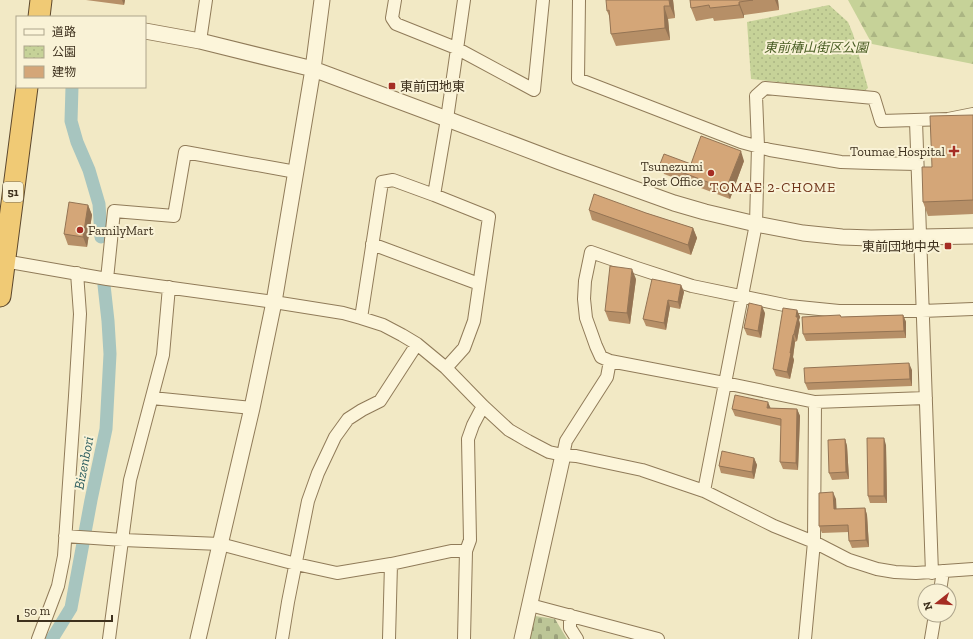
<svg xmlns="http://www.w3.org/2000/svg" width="973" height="639" font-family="'Zilla Slab','Noto Sans JP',serif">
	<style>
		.forest { fill: url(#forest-firs) }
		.cemetery { fill: url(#cemetery-stones) }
		.park { fill: url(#park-dots) }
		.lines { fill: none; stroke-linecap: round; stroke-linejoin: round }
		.canal { stroke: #a7c5bf; stroke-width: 13 }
		.minor-casing { stroke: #907b59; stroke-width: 14 }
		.tertiary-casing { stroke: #907b59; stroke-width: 17 }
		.trunk-casing { stroke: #5d482d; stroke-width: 23 }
		.minor { stroke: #fcf5da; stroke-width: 12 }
		.tertiary { stroke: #fcf5da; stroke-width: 15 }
		.trunk { stroke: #f0ca75; stroke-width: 21 }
		.wall { fill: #b68f67 }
		.shaded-wall { fill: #947454 }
		.building { fill: #d4a678; stroke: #947454 }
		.poi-dot { fill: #a52d23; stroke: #f9f2d6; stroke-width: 1.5 }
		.labels { text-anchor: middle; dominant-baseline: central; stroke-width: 4; stroke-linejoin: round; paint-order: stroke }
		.shield { fill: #f9f2d6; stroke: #766b55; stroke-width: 1 }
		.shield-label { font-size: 12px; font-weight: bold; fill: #3e311e }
		.park-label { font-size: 13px; font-style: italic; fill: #495d23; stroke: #f9f2d6 }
		.poi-label { font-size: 13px; fill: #3e311e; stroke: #f9f2d6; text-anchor: end }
		.neighbourhood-label { font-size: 14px; letter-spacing: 1px; fill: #6f3319; stroke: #f9f2d6 }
		.water-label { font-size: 14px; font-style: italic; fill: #2c5e5f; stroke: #f9f2d6 }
	</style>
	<defs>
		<pattern id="forest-firs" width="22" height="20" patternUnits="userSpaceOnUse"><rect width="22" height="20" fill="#c6d298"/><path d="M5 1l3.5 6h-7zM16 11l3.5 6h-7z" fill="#abb583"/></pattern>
		<pattern id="cemetery-stones" width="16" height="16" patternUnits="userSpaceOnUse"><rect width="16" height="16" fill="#bdc697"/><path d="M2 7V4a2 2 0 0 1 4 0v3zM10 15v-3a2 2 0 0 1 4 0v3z" fill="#9ba17b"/></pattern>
		<pattern id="park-dots" width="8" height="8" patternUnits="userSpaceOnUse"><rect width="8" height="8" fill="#c6d298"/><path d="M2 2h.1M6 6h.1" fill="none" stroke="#abb583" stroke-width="1.8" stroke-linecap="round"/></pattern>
	</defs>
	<rect width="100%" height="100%" fill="#f2e9c5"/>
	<path class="forest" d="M848 0H973V64L872 44Z"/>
	<path class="cemetery" d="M535 616 555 619 567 639H530Z"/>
	<path class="park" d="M829 5 848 22 853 34 868 88 863 92 751 79 747 22Z"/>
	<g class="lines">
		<path class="canal" d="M72 87 71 121 77 142 89 170 99 204 101 237
			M52 639 71 608 91 500 106 429 110 354 108 321 104 285"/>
		<g class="minor-casing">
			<path id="minor" d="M395 0 392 18 396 24 456 48 534 90 543 0
				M579 0 578 79 741 142 770 150 841 162 872 163 917 164
				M200 41 206 0
				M916 121 932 573
				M434 195 447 119 464 0
				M372 244 479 284
				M4 261 107 279 274 302 343 313 361 318 383 325 402 335 417 344 446 368 483 406 509 430 528 441 549 452 563 455 576 456 642 470 704 491 774 526 814 542 849 560 877 569 895 572 916 573 973 569
				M107 279 114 211 174 216 185 152 296 172
				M361 318 382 182 393 180 434 195 489 217 474 321 464 348 446 368
				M152 398 252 408
				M926 398 815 402 725 383 610 361 601 357 596 346 586 318 584 299 585 281 591 252 637 268 692 286 789 306 839 311H922L973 309
				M563 455 566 441 607 377 610 361
				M704 491 756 224 758 146 756 96 765 88 874 98 881 121 948 119 973 114
				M65 536 123 540 220 544 296 564 337 573 391 564 451 551H466L464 639
				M466 551 470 540 468 439 473 425 483 406
				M940 591 943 571
				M530 605 658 639
				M570 615V628L577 639
				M38 639 58 586 64 556 75 396 80 314 77 273
				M109 639 130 480 163 355 169 287
				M282 639 288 602 308 501 318 473 335 437 348 419 362 410 380 401 417 344
				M389 639 391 564
				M805 639 814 542 815 402
				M931 639 935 615"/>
		</g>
		<g class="tertiary-casing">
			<path id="tertiary" d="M145 31 200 41 313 69 447 119 560 162 674 203 705 212 756 224 803 233 842 237 871 238 973 236
				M198 639 252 408 274 302 313 69 322 0
				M522 639 563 455"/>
		</g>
		<g class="trunk-casing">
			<path id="trunk" d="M39 17 41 0
				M0 296 27 87"/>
		</g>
		<use href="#minor" class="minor"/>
		<use href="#tertiary" class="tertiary"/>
		<use href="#trunk" class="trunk"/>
	</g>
	<path class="wall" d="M86 0H125L124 5Z
		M673 0 675 18 668 19 670 40 616 46 611 34 610 18 607 11Z
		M690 0H778L779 10 744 15V18L714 21 713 18 696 21 691 8Z
		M973 115V214L928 216 923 202 932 167Z
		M744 161 730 199 664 174 660 164H691Z
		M88 205 92 215 87 247 68 245 64 234Z
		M589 210 646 213 693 228 697 238 691 255 592 220Z
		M636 279 630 324 609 321 605 311Z
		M681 285 684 292 680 309 670 307 666 330 646 326 643 319Z
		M797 310 800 317 799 320 800 324 797 341 795 342 793 357 794 360 790 379 776 376 773 369Z
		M765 313 761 338 747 335 744 328Z
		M840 315 841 317 903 315 906 322V338L806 341 803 334Z
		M912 370V386L808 390 805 383Z
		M771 408 797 409 800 416 798 470 783 469 780 462 781 426 735 416 732 409Z
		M845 439 847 446 849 479 832 480 829 473Z
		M886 445 887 503H870L868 496Z
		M754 458 757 465 754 479 721 473 719 466Z
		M836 499V509L865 508 867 515 869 547 852 548 849 541V532L822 533 819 526Z"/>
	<path class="shaded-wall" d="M122 0H125L124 5Z
		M669 0H673L675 18 670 6Z
		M775 0H778L779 10Z
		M739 2 744 15V18L739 5Z
		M664 6 668 19 670 40 665 28Z
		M741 151 744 161 730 199 726 189Z
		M88 205 92 215 87 247 83 237Z
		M693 228 697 238 691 255 688 245Z
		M632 269 636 279 630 324 627 313Z
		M681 285 684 292 680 309 678 302Z
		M668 300 670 307 666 330 664 323Z
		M762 306 765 313 761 338 758 331Z
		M797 310 800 317 799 320 800 324 797 341 794 334Z
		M903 315 906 322V338L904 331Z
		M793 335 795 342 793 357 794 360 790 379 787 372 790 353Z
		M909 363 912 370V386L910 379Z
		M768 402 771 409 767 408Z
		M797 409 800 416 798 470 796 463Z
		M884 438 886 445 887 503 884 496Z
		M845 439 847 446 849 479 846 472Z
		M754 458 757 465 754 479 752 472Z
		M833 492 836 499 837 516 834 509Z
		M865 508 867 515 869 547 866 540Z"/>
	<path class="building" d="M606 0H669L670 6H664L665 28 611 34 609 10 607 11Z
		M690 0H753L739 2V5L710 8 709 5 691 8Z
		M973 115V200L923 202 922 167H932L930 116Z
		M701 136 741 151 726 189 660 164 664 154 691 164Z
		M594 194 646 213 693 228 688 245 589 210Z
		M69 202 88 205 83 237 64 234Z
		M610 266 632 269 627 313 605 311Z
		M652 279 681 285 678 302 668 300 664 323 643 319Z
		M749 303 762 306 758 331 744 328Z
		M783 308 797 310 796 317H798L794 334 793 335 790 353H791L787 372 773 369Z
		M840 315 841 317 903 315 904 331 803 334 802 317Z
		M909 363 910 379 805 383 804 368Z
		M735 395 768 402 767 408 797 409 796 463 780 462 781 419 732 409Z
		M867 438H884V496H868Z
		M845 439 846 472 829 473 828 440Z
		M722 451 754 458 752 472 719 466Z
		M833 492 834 509 865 508 866 540 849 541 848 525 819 526V493Z"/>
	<g class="poi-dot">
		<rect x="388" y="82" width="8" height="8" rx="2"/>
		<path d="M952 145h4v4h4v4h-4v4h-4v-4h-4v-4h4z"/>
		<circle cx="711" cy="173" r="4"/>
		<circle cx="80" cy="230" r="4"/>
		<rect x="944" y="242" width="8" height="8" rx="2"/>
	</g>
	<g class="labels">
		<rect class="shield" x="3" y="182" width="20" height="20" rx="3"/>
		<g class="shield-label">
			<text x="13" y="192">51</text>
		</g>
		<g class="park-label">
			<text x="816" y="47">東前椿山街区公園</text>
		</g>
		<g class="poi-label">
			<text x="400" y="86" text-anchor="start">東前団地東</text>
			<text x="945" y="151">Toumae Hospital</text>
			<text x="703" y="166">Tsunezumi<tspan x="703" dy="15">Post Office</tspan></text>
			<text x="88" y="230" text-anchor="start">FamilyMart</text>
			<text x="940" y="246">東前団地中央</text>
		</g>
		<g class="neighbourhood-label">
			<text x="773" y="187">TOMAE 2-CHOME</text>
		</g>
		<g class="water-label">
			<text transform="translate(84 463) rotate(-79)">Bizenbori</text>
		</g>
	</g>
	<rect x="16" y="16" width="130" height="72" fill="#f9f2d6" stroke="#aea58c"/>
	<rect x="24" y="29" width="20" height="6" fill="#fcf5da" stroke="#aea58c"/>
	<text x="52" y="36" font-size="12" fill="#3e311e">道路</text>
	<rect x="24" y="46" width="20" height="12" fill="url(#park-dots)" stroke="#aea58c"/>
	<text x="52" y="56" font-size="12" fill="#3e311e">公園</text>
	<rect x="24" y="66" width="20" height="12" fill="#d4a678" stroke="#aea58c"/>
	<text x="52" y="76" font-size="12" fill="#3e311e">建物</text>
	<g transform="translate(937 603) rotate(253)"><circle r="19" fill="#f9f2d6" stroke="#aea58c"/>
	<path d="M0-3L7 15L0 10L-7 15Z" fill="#a52d23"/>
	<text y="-6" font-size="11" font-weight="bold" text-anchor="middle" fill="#3e311e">N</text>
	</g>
	<path d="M18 615v6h94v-6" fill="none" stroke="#3e311e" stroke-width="2"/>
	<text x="24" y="615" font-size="12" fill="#3e311e" stroke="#f9f2d6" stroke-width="3" paint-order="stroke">50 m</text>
</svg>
